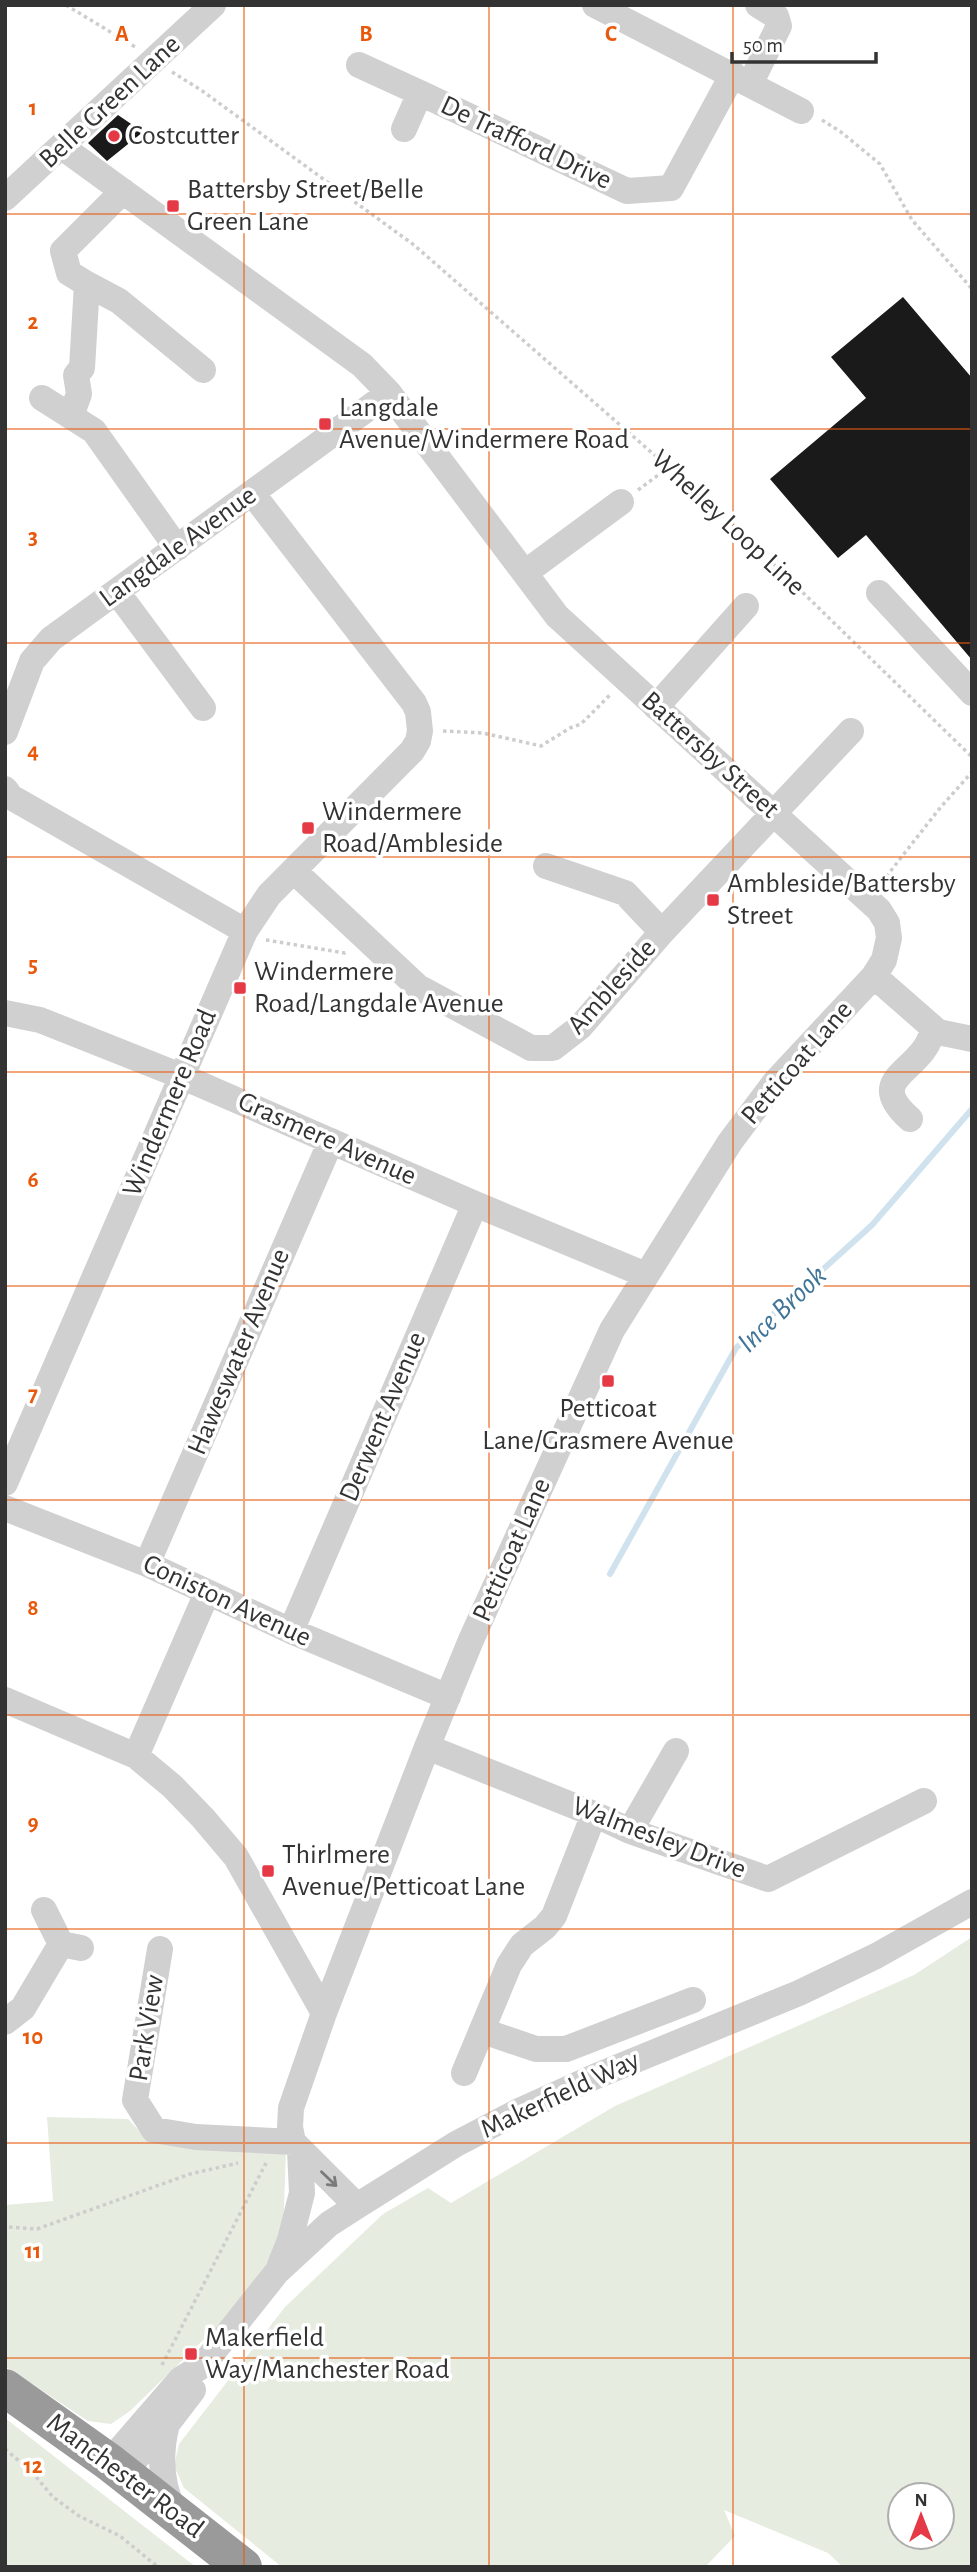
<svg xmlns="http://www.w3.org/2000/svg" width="977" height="2572" font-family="'Alegreya Sans',sans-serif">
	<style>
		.green { fill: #e6ecdf; fill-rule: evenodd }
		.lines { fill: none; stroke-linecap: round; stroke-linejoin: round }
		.stream { stroke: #cfe2ee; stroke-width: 6 }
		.building { fill: #1a1a1a }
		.path { stroke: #cdcdcd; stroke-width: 3.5; stroke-dasharray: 3.5 3.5; stroke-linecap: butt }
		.minor { stroke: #d0d0d0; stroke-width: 26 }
		.highway { stroke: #9a9a9a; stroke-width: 38 }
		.oneway { stroke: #7a7a7a }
		.grid { fill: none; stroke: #e8590c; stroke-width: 2; stroke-opacity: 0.55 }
		.poi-dot { fill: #e63946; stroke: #fff; stroke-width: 2.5 }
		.labels { text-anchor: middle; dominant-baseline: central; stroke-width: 7; stroke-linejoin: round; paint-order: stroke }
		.street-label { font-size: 28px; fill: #333; stroke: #fff }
		.poi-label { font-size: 28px; fill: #333; stroke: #fff; text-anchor: start }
		.water-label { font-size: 30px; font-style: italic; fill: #3f7597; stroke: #fff }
		.grid-label { font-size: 23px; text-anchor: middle; font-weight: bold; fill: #e8590c; stroke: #fff; stroke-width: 7; stroke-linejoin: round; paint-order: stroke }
	</style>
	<rect width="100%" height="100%" fill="#fff"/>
	<path class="green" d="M972 1937V2555L970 2567H843L828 2553 724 2510 735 2536 705 2567H282L184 2488 174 2466 179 2444 285 2307 383 2214 428 2188 451 2203 615 2106 914 1975ZM900 2495H942V2537H900Z
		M47 2117 128 2119 144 2136 286 2151 283 2233 256 2289 130 2411 111 2424 88 2421 5 2366V2205L53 2201Z
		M5 2418 196 2567H5Z"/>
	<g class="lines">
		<path class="stream" d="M610 1574 736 1348 872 1225 972 1109"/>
	</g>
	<path class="building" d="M118 115 143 132 107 161 88 143Z
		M903 297 972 378V660L866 535 838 558 770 479 866 398 831 357Z"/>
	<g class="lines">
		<path class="path" d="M66 5 137 48
			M172 72 201 90 414 245 722 514 972 757
			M822 120 841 132 880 164 912 220 972 289
			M638 490 665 470
			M443 731 483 733 541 746 570 728 581 724 611 694
			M882 882 940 808 972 772
			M266 940 345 953 347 952
			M9 2227 37 2229 190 2174 238 2163
			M162 2365 266 2163
			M5 2449 32 2472 53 2497 79 2516 120 2536 158 2567"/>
		<path class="minor" d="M595 5 801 111
			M359 65 420 93 404 129
			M750 84 779 26 776 16 758 5
			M420 93 627 191 671 188 733 74
			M62 147 362 365 389 393 557 616 879 910 887 923 889 938 884 960 874 976 775 1082 730 1142 612 1330 471 1640 427 1747 324 2013 291 2108 290 2127 293 2142 357 2206
			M5 198 213 5
			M87 284 119 301 203 370
			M42 398 94 431 177 548
			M71 416 79 394 76 375 82 368 87 284 69 273 63 251 123 191
			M526 572 621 502
			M117 592 203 708
			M879 593 972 693
			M656 707 746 606
			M5 732 32 661 51 639 389 393
			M5 789 11 797 245 931
			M546 866 625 893 662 932
			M294 871 418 987 531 1048H553L580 1027 662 932 851 731
			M874 976 938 1032 972 1039
			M5 1013 40 1020 181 1076 475 1204 646 1275
			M910 1119C861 1075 926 1073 933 1028
			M5 1483 245 931 269 895 412 751 418 741 420 731 418 712 414 703 252 493
			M5 1508 147 1564 291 1631 448 1697
			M147 1564 331 1141
			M291 1631 475 1204
			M5 1700 136 1756 172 1786 203 1818 236 1857 324 2013
			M427 1747 594 1814 630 1831 768 1879 924 1801
			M136 1756 207 1593
			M630 1831 676 1751
			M44 1910 61 1944 81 1948
			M160 1949 135 2100 154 2130 196 2137 293 2142
			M5 2022 23 2008 61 1944
			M483 2031 536 2049H566L693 2000
			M464 2073 509 1965 522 1945 545 1927 554 1916 594 1814
			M280 2265 290 2240 302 2193 300 2151
			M167 2424C159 2455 160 2484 175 2513
			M109 2462 181 2379 202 2366 277 2272 329 2224 357 2206 456 2144 519 2111 594 2077 799 1993 876 1956 972 1902
			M123 2473 167 2424 193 2390"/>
		<path class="highway" d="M5 2388 109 2462 243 2567"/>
	</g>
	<defs><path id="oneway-shaft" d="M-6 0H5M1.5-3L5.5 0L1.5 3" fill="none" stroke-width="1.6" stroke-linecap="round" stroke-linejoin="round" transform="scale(1.75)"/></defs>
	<use class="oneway" href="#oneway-shaft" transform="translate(329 2179) rotate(44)"/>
	<path class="grid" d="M244 5V2567M489 5V2567M733 5V2567M5 214H972M5 429H972M5 643H972M5 857H972M5 1072H972M5 1286H972M5 1500H972M5 1715H972M5 1929H972M5 2143H972M5 2358H972"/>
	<g class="poi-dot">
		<circle cx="114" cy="136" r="7"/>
		<rect x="166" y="199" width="14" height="14" rx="3.5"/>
		<rect x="318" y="417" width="14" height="14" rx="3.5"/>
		<rect x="301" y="821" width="14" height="14" rx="3.5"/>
		<rect x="706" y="893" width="14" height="14" rx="3.5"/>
		<rect x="233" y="981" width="14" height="14" rx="3.5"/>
		<rect x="601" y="1374" width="14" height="14" rx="3.5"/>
		<rect x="261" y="1864" width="14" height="14" rx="3.5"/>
		<rect x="184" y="2347" width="14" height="14" rx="3.5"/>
	</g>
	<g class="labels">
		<g class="street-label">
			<text transform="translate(110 102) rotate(-43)">Belle Green Lane</text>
			<text transform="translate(526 143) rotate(25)">De Trafford Drive</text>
			<text transform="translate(728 523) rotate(43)">Whelley Loop Line</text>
			<text transform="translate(178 547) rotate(-36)">Langdale Avenue</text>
			<text transform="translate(710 755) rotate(42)">Battersby Street</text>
			<text transform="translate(612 987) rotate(-48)">Ambleside</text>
			<text transform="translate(797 1063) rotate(-49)">Petticoat Lane</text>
			<text transform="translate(170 1103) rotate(-67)">Windermere Road</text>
			<text transform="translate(327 1139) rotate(24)">Grasmere Avenue</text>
			<text transform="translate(239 1352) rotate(-67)">Haweswater Avenue</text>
			<text transform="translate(383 1417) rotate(-67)">Derwent Avenue</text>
			<text transform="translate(512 1550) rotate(-66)">Petticoat Lane</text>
			<text transform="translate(227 1601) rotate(25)">Coniston Avenue</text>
			<text transform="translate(659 1838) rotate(21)">Walmesley Drive</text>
			<text transform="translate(147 2028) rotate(-81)">Park View</text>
			<text transform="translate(560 2095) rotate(-25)">Makerfield Way</text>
			<text transform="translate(125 2476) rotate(37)">Manchester Road</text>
		</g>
		<g class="poi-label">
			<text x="128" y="136">Costcutter</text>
			<text x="187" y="190">Battersby Street/Belle<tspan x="187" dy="32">Green Lane</tspan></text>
			<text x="339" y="408">Langdale<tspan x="339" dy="32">Avenue/Windermere Road</tspan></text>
			<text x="322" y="812">Windermere<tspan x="322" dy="32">Road/Ambleside</tspan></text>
			<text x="727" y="884">Ambleside/Battersby<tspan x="727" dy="32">Street</tspan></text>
			<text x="254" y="972">Windermere<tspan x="254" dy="32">Road/Langdale Avenue</tspan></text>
			<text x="608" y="1409" text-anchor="middle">Petticoat<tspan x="608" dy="32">Lane/Grasmere Avenue</tspan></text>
			<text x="282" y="1855">Thirlmere<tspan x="282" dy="32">Avenue/Petticoat Lane</tspan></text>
			<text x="205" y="2338">Makerfield<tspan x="205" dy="32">Way/Manchester Road</tspan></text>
		</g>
		<g class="water-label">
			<text transform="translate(782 1309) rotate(-44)">Ince Brook</text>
		</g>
	</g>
	<g class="grid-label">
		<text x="122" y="41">A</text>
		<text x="366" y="41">B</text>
		<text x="611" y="41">C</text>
		<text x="33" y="115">1</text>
		<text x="33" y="329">2</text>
		<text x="33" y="544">3</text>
		<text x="33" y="758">4</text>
		<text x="33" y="972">5</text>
		<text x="33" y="1187">6</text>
		<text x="33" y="1401">7</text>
		<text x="33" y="1615">8</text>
		<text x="33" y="1830">9</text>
		<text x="33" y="2044">10</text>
		<text x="33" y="2258">11</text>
		<text x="33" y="2473">12</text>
	</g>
	<rect width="977" height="2572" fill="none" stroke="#333333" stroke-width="14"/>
	<g transform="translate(921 2516)"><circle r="33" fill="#ffffff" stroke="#adadad" stroke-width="2"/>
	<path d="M0-5L12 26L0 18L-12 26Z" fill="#e63946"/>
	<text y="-10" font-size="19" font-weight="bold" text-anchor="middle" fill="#333333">N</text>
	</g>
	<path d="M732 52v10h144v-10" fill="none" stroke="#333333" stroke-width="3.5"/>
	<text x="743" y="52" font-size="21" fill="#333333" stroke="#ffffff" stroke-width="5" paint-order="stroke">50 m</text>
</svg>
